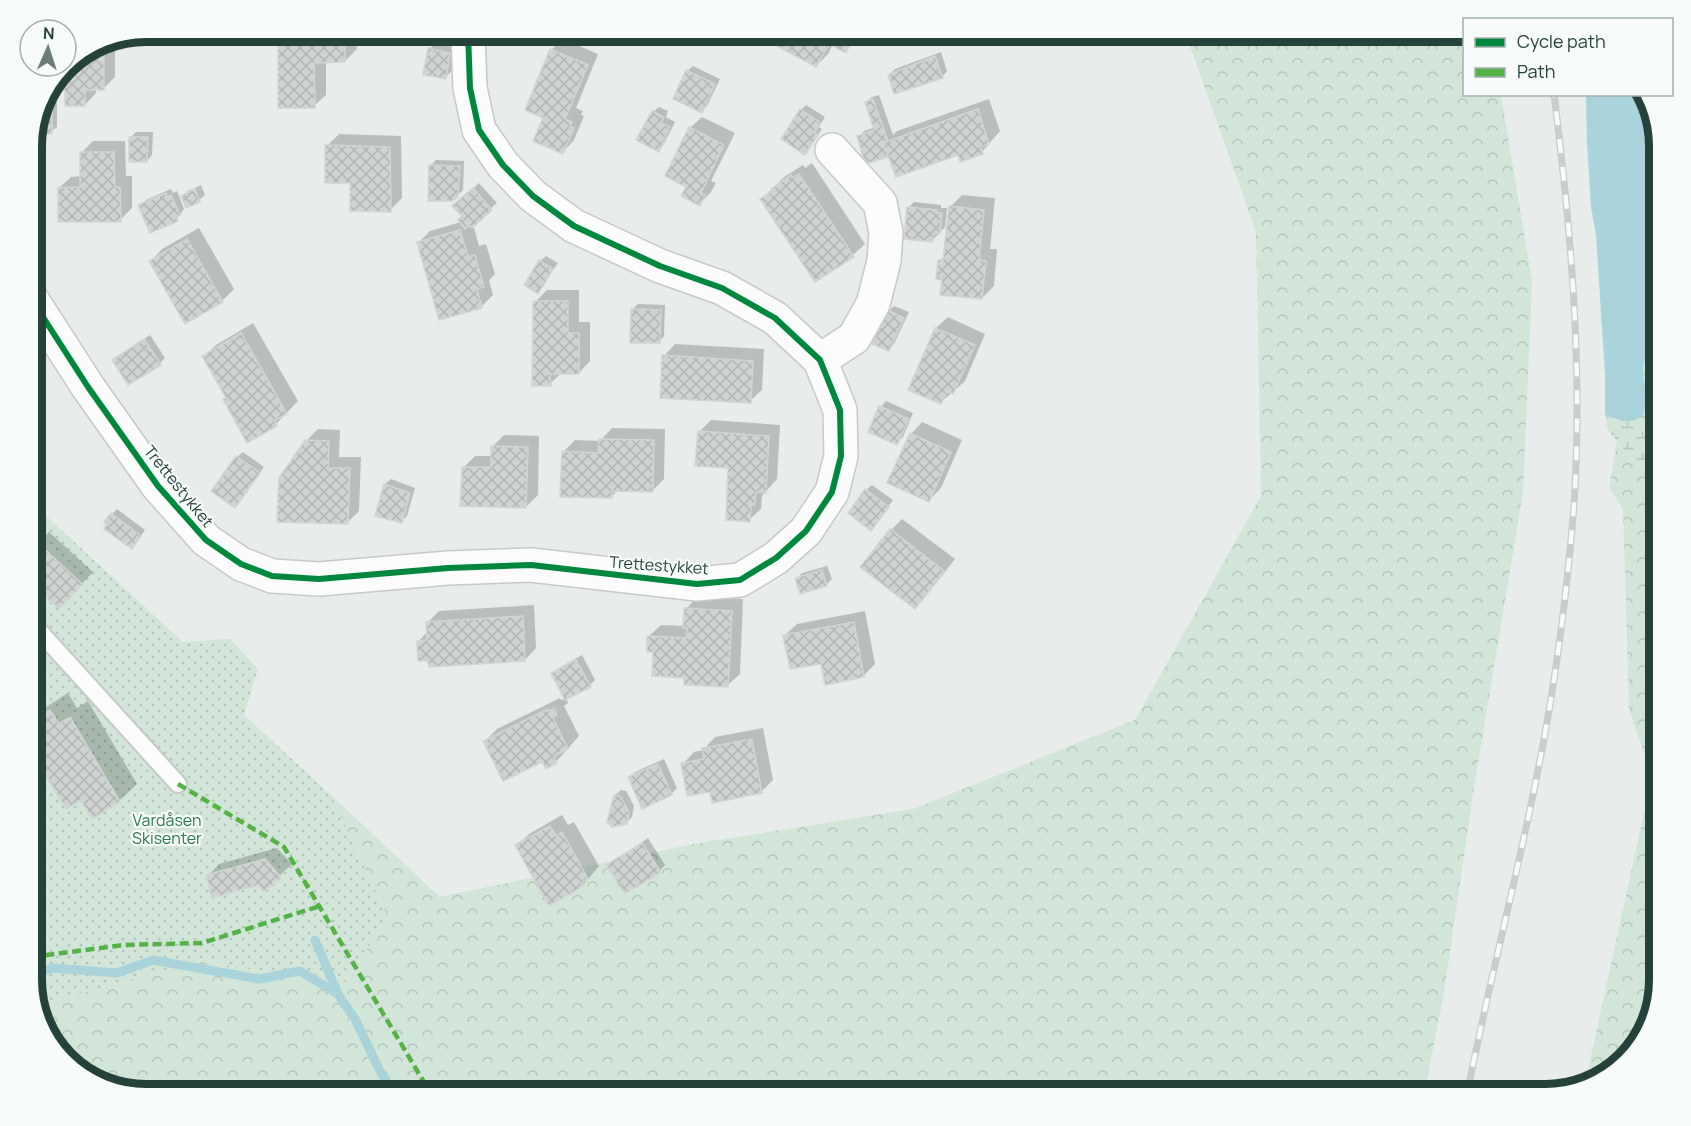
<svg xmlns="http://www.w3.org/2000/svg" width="1691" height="1126" font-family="Manrope,sans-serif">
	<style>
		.forest { fill: url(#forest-crowns) }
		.wetland { fill: url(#wetland-marsh) }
		.park { fill: url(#park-dots) }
		.water { fill: #a9d4db }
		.shadow { fill: #0003 }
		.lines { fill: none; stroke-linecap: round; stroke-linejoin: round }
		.stream { stroke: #a9d4db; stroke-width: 9 }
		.building { fill: url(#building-cross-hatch); stroke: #d1d6d4; stroke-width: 1.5 }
		.service-casing { stroke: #c5cac8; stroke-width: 20 }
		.minor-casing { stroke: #c5cac8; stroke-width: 36 }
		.service { stroke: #fcfcfc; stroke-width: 16 }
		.minor { stroke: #fcfcfc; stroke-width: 33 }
		.rail-casing { stroke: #c9cdcc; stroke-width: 7 }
		.rail { stroke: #f7fbf9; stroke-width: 4.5; stroke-dasharray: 14; stroke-linecap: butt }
		.quiet { stroke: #55b346; stroke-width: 4.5; stroke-dasharray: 9 4.5; stroke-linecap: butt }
		.cycleway-casing { stroke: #f7fbf9; stroke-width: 10 }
		.cycleway { stroke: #00873e; stroke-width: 6 }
		.labels { text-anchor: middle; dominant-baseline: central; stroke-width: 4.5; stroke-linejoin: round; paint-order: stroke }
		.street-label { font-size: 16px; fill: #24423a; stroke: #f7fbf9 }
		.park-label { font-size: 16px; fill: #2d7a4b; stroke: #f7fbf9 }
		.rim { fill: none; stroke: #24423a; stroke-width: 8 }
	</style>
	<defs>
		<pattern id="forest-crowns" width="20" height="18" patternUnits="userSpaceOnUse" patternTransform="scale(1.5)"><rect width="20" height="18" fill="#d1e6d8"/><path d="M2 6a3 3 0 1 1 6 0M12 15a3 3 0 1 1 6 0" fill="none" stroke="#b3c6ba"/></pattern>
		<pattern id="wetland-marsh" width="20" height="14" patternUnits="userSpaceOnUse" patternTransform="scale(1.5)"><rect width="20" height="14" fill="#d1e6d8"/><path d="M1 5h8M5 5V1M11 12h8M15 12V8" fill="none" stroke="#b3c6ba"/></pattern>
		<pattern id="park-dots" width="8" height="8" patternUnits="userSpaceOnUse" patternTransform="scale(1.5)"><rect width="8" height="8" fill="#d1e6d8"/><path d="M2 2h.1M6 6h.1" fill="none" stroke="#b3c6ba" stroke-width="1.8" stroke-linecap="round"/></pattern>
		<pattern id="building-cross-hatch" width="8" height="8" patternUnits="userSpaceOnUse" patternTransform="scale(1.5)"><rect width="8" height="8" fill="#cfd4d2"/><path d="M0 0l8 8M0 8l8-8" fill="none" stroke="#b2b7b5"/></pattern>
	</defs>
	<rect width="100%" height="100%" fill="#e8edeb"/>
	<path class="forest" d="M1185 32H1464V94L1501 95 1532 281 1523 492 1473 794 1444 993 1424 1094H146L82 1075 47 1037 37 1005 204 959 340 989 388 918 331 795 440 897 693 844 913 809 1135 720 1261 496 1256 232Z
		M1617 442 1635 463 1652 475 1659 491V980L1640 1044 1602 1079 1585 1084 1652 776 1629 710 1623 509 1609 488Z"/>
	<path class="wetland" d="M1659 344V491L1652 475 1635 463 1608 430 1605 415 1617 421 1646 404 1643 369 1649 348Z"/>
	<path class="park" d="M32 505H34L183 642 230 639 258 669 244 715 331 795 388 918 340 989 204 959 37 1005 32 987Z"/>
	<path class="water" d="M1586 95H1647L1659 146V344L1649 348C1647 355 1643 363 1643 371 1643 381 1648 394 1646 404 1642 428 1621 422 1605 415V374L1596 235 1591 207 1587 144Z"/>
	<path class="shadow" d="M279 32H356L357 49 345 61H326V95L314 106 280 107Z
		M784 32H861L857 39 846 51 833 44 828 54 816 66 777 45Z
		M115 38V77L103 89H96V93L85 105 66 89H55L66 64 103 40Z
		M563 39 598 54 576 108 583 111 581 115 584 116 574 140 563 152 551 50Z
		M435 44 455 47 451 72 445 77 429 49Z
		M941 52 947 71 942 77 889 75 895 69Z
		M693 66 720 79 707 106 702 111 687 71Z
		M879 95 893 135 897 131 989 99 1000 131 982 152 887 155 859 137 864 131 875 127 866 102 872 97Z
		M50 99 57 100V127L51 132H35Z
		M806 105 825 117 819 127 822 129 805 153 801 110Z
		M659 107 668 111 666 117 675 122 664 144 659 150 653 112Z
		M702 117 735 133 711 181 716 183 711 192 700 204 688 186 690 128Z
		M136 132H153L152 155 147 161 131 137Z
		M339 134 401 136 402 198 390 210 352 182 327 146Z
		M93 141H125L126 176H132V208L120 220 59 188 71 177 82 176 81 153Z
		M436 160 464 161 463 190 457 196 430 166Z
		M812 163 865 244 853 255 815 280 762 199 784 177 803 165 805 168Z
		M479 183 497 203 473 224 479 246 486 244 495 274 489 280 493 295 482 306 440 319 418 243 430 231 461 222 464 216 455 206Z
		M201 185 205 195 199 200 187 206 183 196 188 191Z
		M171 189 173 193 177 191 184 209 177 219 140 206 146 200Z
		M962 195 995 198 990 249H997L994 286 982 298 939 261 946 254 950 207Z
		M914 202 941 205V208H947L945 227 933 240 908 208Z
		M199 228 234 289 222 301 151 261 162 249Z
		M546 256 558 263 538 292 540 261Z
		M547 290H579V322H590V361L579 373H561L550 384 535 302Z
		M638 304 665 305 664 336 659 342 633 309Z
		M894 306 909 312 894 344 889 350V311Z
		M948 317 985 334 965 381 940 403 910 389 936 328Z
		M253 323 298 401 276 424 248 441 227 397 204 356 216 345Z
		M150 335 165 358 160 363 114 360Z
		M675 344 764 349 762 390 750 401 664 356Z
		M886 401 913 413 903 437 897 443 870 431 881 407Z
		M711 420 780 425 777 479 762 496 761 509 749 520 729 467 699 432Z
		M922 422 962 440 941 488 929 500 911 434Z
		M612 428 665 429 664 479 652 491 618 490 611 497 563 452 575 440 600 441Z
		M318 429 340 430 339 457H361L359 511 347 523 306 441Z
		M504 435 539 436 538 495 526 507 463 468 475 456H492L493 446Z
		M243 452 264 467 240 500 237 457Z
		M391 479 415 488 407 516 402 521 377 515 385 484Z
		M872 485 893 500 876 523 866 490Z
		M117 509 145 530 137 542 109 524 112 514Z
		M902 519 955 559 926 596 915 607 891 530Z
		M49 532 93 572 71 595H46L43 598 32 588V550Z
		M827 566 832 579 826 585 797 579 802 573Z
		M697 597 743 599 740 674 728 685 686 677 654 651 649 636 661 625 685 626 686 609Z
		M534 605 536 648 525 660 430 659 418 642 428 631V622L439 611Z
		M865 611 875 664 863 676 822 662 785 635 797 624Z
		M582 655 595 680 590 685 566 698 568 703 564 706 579 736 556 762 543 760 485 741 497 729 560 698 561 700 566 698 553 673 559 668Z
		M68 693 77 708 88 701 137 784 119 801 82 798 67 807 32 749V718L37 713Z
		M763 728 773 780 761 792 711 790 683 764 694 752 703 750 715 737Z
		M664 759 677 788 671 794 629 777 635 772Z
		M621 790 626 791 634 806 632 817 626 823 615 795Z
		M562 815 568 825 574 822 599 866 583 885 517 845 529 834Z
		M648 838 665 865 660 870 608 865Z
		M277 848 292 864 264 890 258 883 208 876 219 864Z"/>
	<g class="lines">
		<path class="stream" d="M315 940 338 994 355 1019 379 1069 394 1094
			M32 975 53 968 117 973 153 960 259 979 300 971 338 994"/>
	</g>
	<path class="building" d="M278 32H345V62L314 63 315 108H278Z
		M782 32H848L843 41 850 44 846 53 829 44 816 67 775 45Z
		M104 40V90H85V106H65V90H54L65 66Z
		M428 48 450 53 446 79 423 75Z
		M550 49 588 65 565 119 572 122 570 127 574 128 563 154 533 141 543 118 525 110Z
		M935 56 943 78 894 94 888 75Z
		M686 70 715 84 702 113 673 99Z
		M873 99 888 141 883 143 888 157 865 164 857 136 874 130 865 102Z
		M47 104H52V134H34Z
		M800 109 821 123 814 133 818 135 805 155 781 139Z
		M978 109 989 144 981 147 983 154 960 162 958 155 896 177 883 143Z
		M652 111 664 117 661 123 670 127 659 152 636 140Z
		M689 127 724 145 701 193 705 195 700 206 681 196 686 187 665 176Z
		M129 137H148L147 162H129Z
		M325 145 390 147 391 212 350 211V183H325Z
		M80 152H114L115 187H120L121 222H58V188L80 187Z
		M429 165 460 166 458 197 452 201H428Z
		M799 174 854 257 815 282 760 199 772 191 771 189 791 175 792 178Z
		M473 188 492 210 472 228 469 225 465 229 458 220 462 216 452 206Z
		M195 189 200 202 186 208 181 196Z
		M166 193 167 197 171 195 180 215 176 217 178 221 150 233 138 205Z
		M949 206 984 210 979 260 986 261 982 299 940 295 942 280 936 279 938 260H943Z
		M907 207 937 210V213H942L940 234 934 233 933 242 904 239Z
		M460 230 468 257 475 255 484 287 477 289 482 308 439 320 417 242Z
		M187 239 223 302 185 324 149 261Z
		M539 260 553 269 538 294 524 285Z
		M533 301H568V333H579V374H550L551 386H532Z
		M631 309 661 310 660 343H630Z
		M888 310 904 318 889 351 872 344Z
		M935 328 975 345 953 394 947 391 941 404 908 390Z
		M241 333 287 414 275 420 277 426 247 443 223 399 226 398 202 356Z
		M144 339 161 365 128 385 112 360Z
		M662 355 753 361 751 403 660 398Z
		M879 406 909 419 897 445 868 432Z
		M698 431 769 436 766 493 756 492 755 505H751L750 522 726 520 728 468 695 466Z
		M910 433 951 452 929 502 887 483Z
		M599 439 654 440 653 492 612 491V498L560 497 562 451 598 453Z
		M305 440 329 441 328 468H350L348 524 277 522 279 478Z
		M491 446 528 447 526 508 460 506 462 467H491Z
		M236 456 260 473 235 508 211 491Z
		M384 484 410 493 402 523 375 516Z
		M865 489 889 507 871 531 848 513Z
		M111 513 141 536 132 549 104 529 107 524 104 522Z
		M890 529 944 571 915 609 860 567Z
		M37 542 82 584 59 609 46 597 43 600 32 590V548Z
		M822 570 827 586 800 594 795 578Z
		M684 608 732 611 728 687 684 685V678L652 676 653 652H647V636L686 638 687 628H683Z
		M523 616 525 661 429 667 428 661H418L417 641 427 640 426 622Z
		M854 622 864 677 825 685 821 664 790 669 783 635Z
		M576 660 591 687 565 700 551 673Z
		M554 708 557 715 553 718 568 749 554 756 557 763 546 769 542 762 503 781 483 741 548 709 549 711Z
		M50 710 59 724 70 717 120 802 92 819 81 800 66 809 32 752V721Z
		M752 739 762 793 712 803 710 792 687 796 681 763 704 759 702 748Z
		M658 764 672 795 642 809 628 777Z
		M614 795 620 796 629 812 627 824 612 827 607 822Z
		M550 826 556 836 562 832 588 879 582 882 584 886 549 906 515 845Z
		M642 843 661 872 625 894 606 865Z
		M265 859 281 877 264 892 258 885 212 898 206 875Z"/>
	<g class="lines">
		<g class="service-casing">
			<path id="service" d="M32 623 178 784"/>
		</g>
		<g class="minor-casing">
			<path id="minor" d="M32 300 88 387 158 486 206 540 241 564 272 576 319 579 448 568 531 565 697 584 740 580 776 558 806 531 832 492 841 456 840 410 820 360 775 318 722 288 660 266 574 226 533 196 503 165 479 130 470 88 468 32
				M820 360 854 338 873 304 884 261 886 232 880 203 832 150"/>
		</g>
		<use href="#service" class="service"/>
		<use href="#minor" class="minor"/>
		<g class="rail-casing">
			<path id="rail" d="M1467 1094C1496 947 1538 801 1558 652 1565 603 1570 554 1574 505 1583 368 1571 230 1554 94"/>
		</g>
		<use href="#rail" class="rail"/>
		<path class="quiet" d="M178 784 284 847 431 1094
			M32 957 123 945 202 943 320 906"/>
		<g class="cycleway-casing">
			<path id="cycleway" d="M32 300 88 387 158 486 206 540 241 564 272 576 319 579 448 568 531 565 697 584 740 580 776 558 806 531 832 492 841 456 840 410 820 360 775 318 722 288 660 266 574 226 533 196 503 165 479 130 470 88 468 32"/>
		</g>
		<use href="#cycleway" class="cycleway"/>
	</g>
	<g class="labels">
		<g class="street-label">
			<text transform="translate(179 486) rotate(51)">Trettestykket</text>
			<text transform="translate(659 565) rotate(4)">Trettestykket</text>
		</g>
		<g class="park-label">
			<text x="167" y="820">Vardåsen<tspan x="167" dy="18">Skisenter</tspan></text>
		</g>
	</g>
	<path d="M0 0H1691V1126H0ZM146 42H1545A104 104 0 0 1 1649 146V980A104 104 0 0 1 1545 1084H146A104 104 0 0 1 42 980V146A104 104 0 0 1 146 42Z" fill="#f7fbf9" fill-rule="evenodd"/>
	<path class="rim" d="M146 42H1545A104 104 0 0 1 1649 146V980A104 104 0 0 1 1545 1084H146A104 104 0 0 1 42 980V146A104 104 0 0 1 146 42Z"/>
	<rect x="1463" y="18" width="210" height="78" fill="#f7fbf9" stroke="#a3b1ad" stroke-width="1.5"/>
	<rect x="1475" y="38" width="30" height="9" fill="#00873e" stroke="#a3b1ad" stroke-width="1.5"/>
	<text x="1517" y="48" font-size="18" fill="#24423a">Cycle path</text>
	<rect x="1475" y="68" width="30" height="9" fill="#55b346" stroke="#a3b1ad" stroke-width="1.5"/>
	<text x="1517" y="78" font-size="18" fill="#24423a">Path</text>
	<g transform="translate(48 48) rotate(3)"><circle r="28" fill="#f7fbf9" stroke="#a3b1ad" stroke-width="1.5"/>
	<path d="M0-4.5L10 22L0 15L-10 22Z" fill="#697e78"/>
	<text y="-9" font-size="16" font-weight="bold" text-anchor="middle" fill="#24423a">N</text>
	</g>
</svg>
